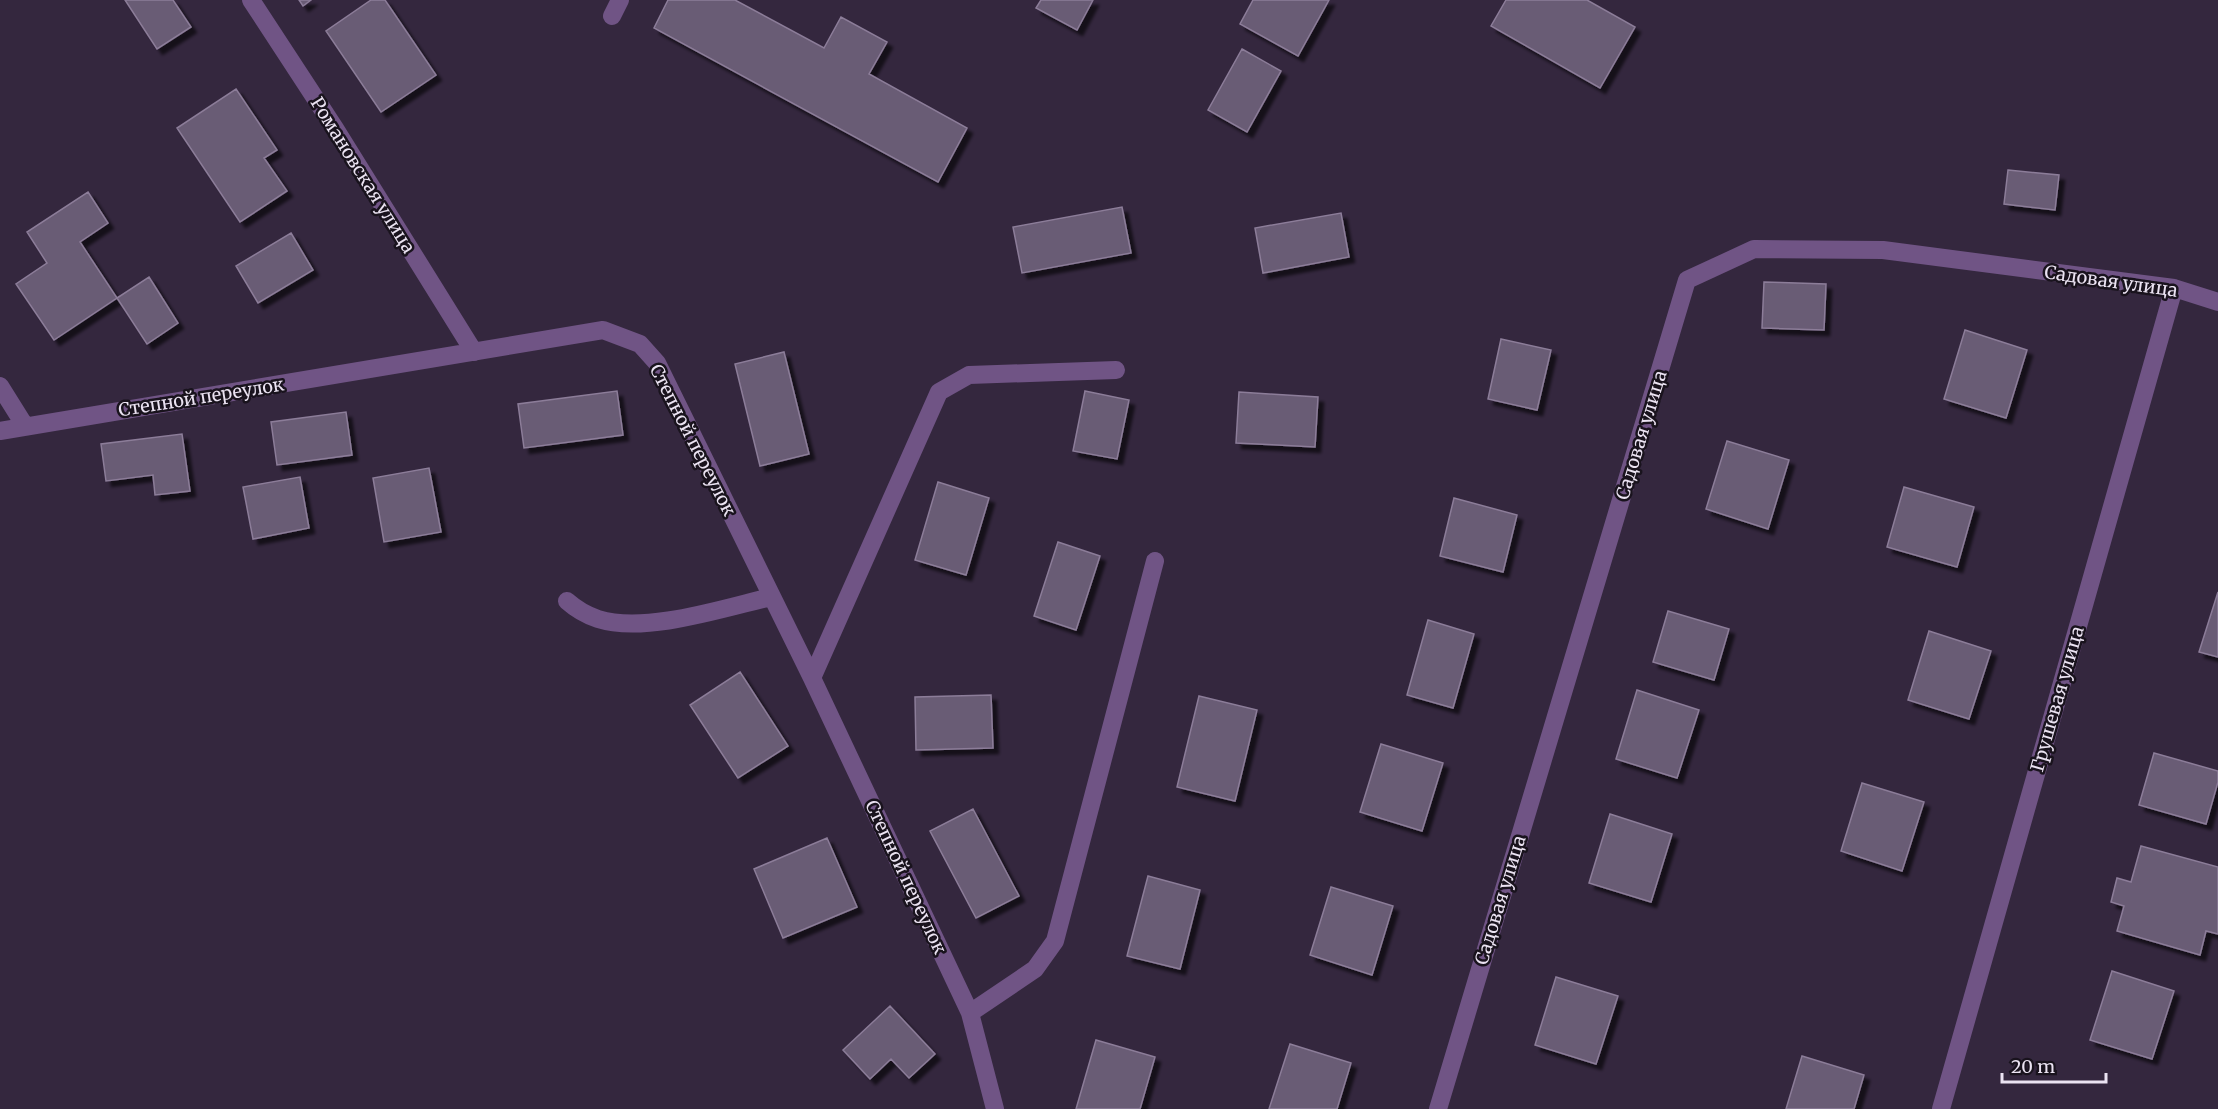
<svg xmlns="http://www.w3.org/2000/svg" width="2218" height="1109" font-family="Merriweather,serif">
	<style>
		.building { fill: #695b74; stroke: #8c7d99; stroke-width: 1.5; filter: url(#shadow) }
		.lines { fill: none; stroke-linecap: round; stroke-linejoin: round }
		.minor { stroke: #705485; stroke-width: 18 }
		.labels { text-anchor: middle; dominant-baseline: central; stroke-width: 5; stroke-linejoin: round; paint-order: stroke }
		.street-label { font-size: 18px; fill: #ebe3f2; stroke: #19131d }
	</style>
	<defs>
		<filter id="shadow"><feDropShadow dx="5.5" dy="5.5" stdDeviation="1.5" flood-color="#0009"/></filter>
	</defs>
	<rect width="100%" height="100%" fill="#34273e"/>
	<path class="building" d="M125 0H173L191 27 157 49Z
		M299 0H311L303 6Z
		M371 0H385L436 75 381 112 326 31Z
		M668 0H735L824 48 841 17 887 42 869 74 967 128 938 182 654 28Z
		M1041 0H1093L1077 30 1036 8Z
		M1253 0H1329L1298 56 1240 24Z
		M1506 0H1587L1635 27 1600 88 1491 26Z
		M1242 49 1281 71 1247 132 1208 110Z
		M236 89 277 150 264 158 287 191 240 222 177 128Z
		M2008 170 2059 175 2055 210 2004 204Z
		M88 192 108 223 80 242 117 298 54 340 16 284 47 263 27 232Z
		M1122 207 1131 253 1022 273 1013 227Z
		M1341 213 1349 257 1263 273 1255 228Z
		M291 233 313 270 258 303 236 266Z
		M149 277 178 323 147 344 117 298Z
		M1764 282 1826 284 1824 330 1762 328Z
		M1965 330 2027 350 2006 418 1944 399Z
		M1501 339 1551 350 1537 410 1488 399Z
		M784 352 809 454 760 466 735 364Z
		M617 391 623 435 524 448 518 404Z
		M1085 391 1129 400 1117 459 1073 451Z
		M1239 392 1318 397 1315 447 1236 443Z
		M346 412 352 455 277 465 271 422Z
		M182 434 190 491 155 495 153 475 106 481 101 444Z
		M1727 441 1789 460 1768 529 1706 509Z
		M429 468 441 532 384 542 373 478Z
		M300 477 309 528 253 539 243 487Z
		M938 482 989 498 966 575 915 560Z
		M1904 487 1974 507 1957 567 1887 547Z
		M1454 498 1517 515 1503 572 1440 556Z
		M1058 542 1100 556 1076 630 1034 616Z
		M2218 592V657L2199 652Z
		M1668 611 1729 629 1714 680 1653 662Z
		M1428 620 1474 634 1453 708 1407 695Z
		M1929 631 1991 651 1969 719 1908 700Z
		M740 672 788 746 738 778 690 705Z
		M1637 690 1699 710 1677 778 1616 759Z
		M991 695 993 748 916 750 915 697Z
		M1199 696 1257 710 1235 801 1177 787Z
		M1381 744 1443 763 1422 831 1360 812Z
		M2154 753 2218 771V782L2206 824 2139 805Z
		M1862 783 1924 802 1902 871 1841 851Z
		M973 809 1019 896 976 918 930 831Z
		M1610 814 1672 834 1651 902 1589 883Z
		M827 838 857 907 783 938 754 869Z
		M2141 846 2218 867V934L2206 931 2200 955 2117 931 2124 906 2111 902 2117 878 2131 882Z
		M1148 876 1200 890 1180 969 1127 956Z
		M1331 887 1393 906 1372 975 1310 955Z
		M2112 971 2174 991 2152 1059 2090 1040Z
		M1556 977 1618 996 1596 1064 1535 1045Z
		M890 1006 935 1054 909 1078 891 1059 870 1079 843 1050Z
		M1096 1040 1155 1057 1140 1109H1076Z
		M1290 1044 1351 1063 1337 1109H1269Z
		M1802 1056 1864 1075 1854 1109H1786Z"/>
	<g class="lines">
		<path class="minor" d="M251 0 336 130 474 352
			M612 16 620 0
			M0 386 25 426
			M0 431 603 330 640 344 657 363 812 678 970 1013 995 1109
			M567 601C576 609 586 615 598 619 645 634 724 608 771 597
			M812 678 939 392 969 375 1116 370
			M970 1013 1035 969 1055 941 1155 561
			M1438 1109 1687 280 1754 249 1883 250 2174 288 2218 302
			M1941 1109 2174 288"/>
	</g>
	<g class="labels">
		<g class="street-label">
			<text transform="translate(363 175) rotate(58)">Романовская улица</text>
			<text transform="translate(2111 281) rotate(8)">Садовая улица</text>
			<text transform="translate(201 397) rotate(-9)">Степной переулок</text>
			<text transform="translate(1641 435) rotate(-73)">Садовая улица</text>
			<text transform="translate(693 440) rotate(63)">Степной переулок</text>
			<text transform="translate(2057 699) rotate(-74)">Грушевая улица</text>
			<text transform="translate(906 877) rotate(65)">Степной переулок</text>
			<text transform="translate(1500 900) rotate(-73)">Садовая улица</text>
		</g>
	</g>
	<path d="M2002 1073v9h104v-9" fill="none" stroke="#ebe3f2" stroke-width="3"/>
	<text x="2011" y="1073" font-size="18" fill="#ebe3f2" stroke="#19131d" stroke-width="4.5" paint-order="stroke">20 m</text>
</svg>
